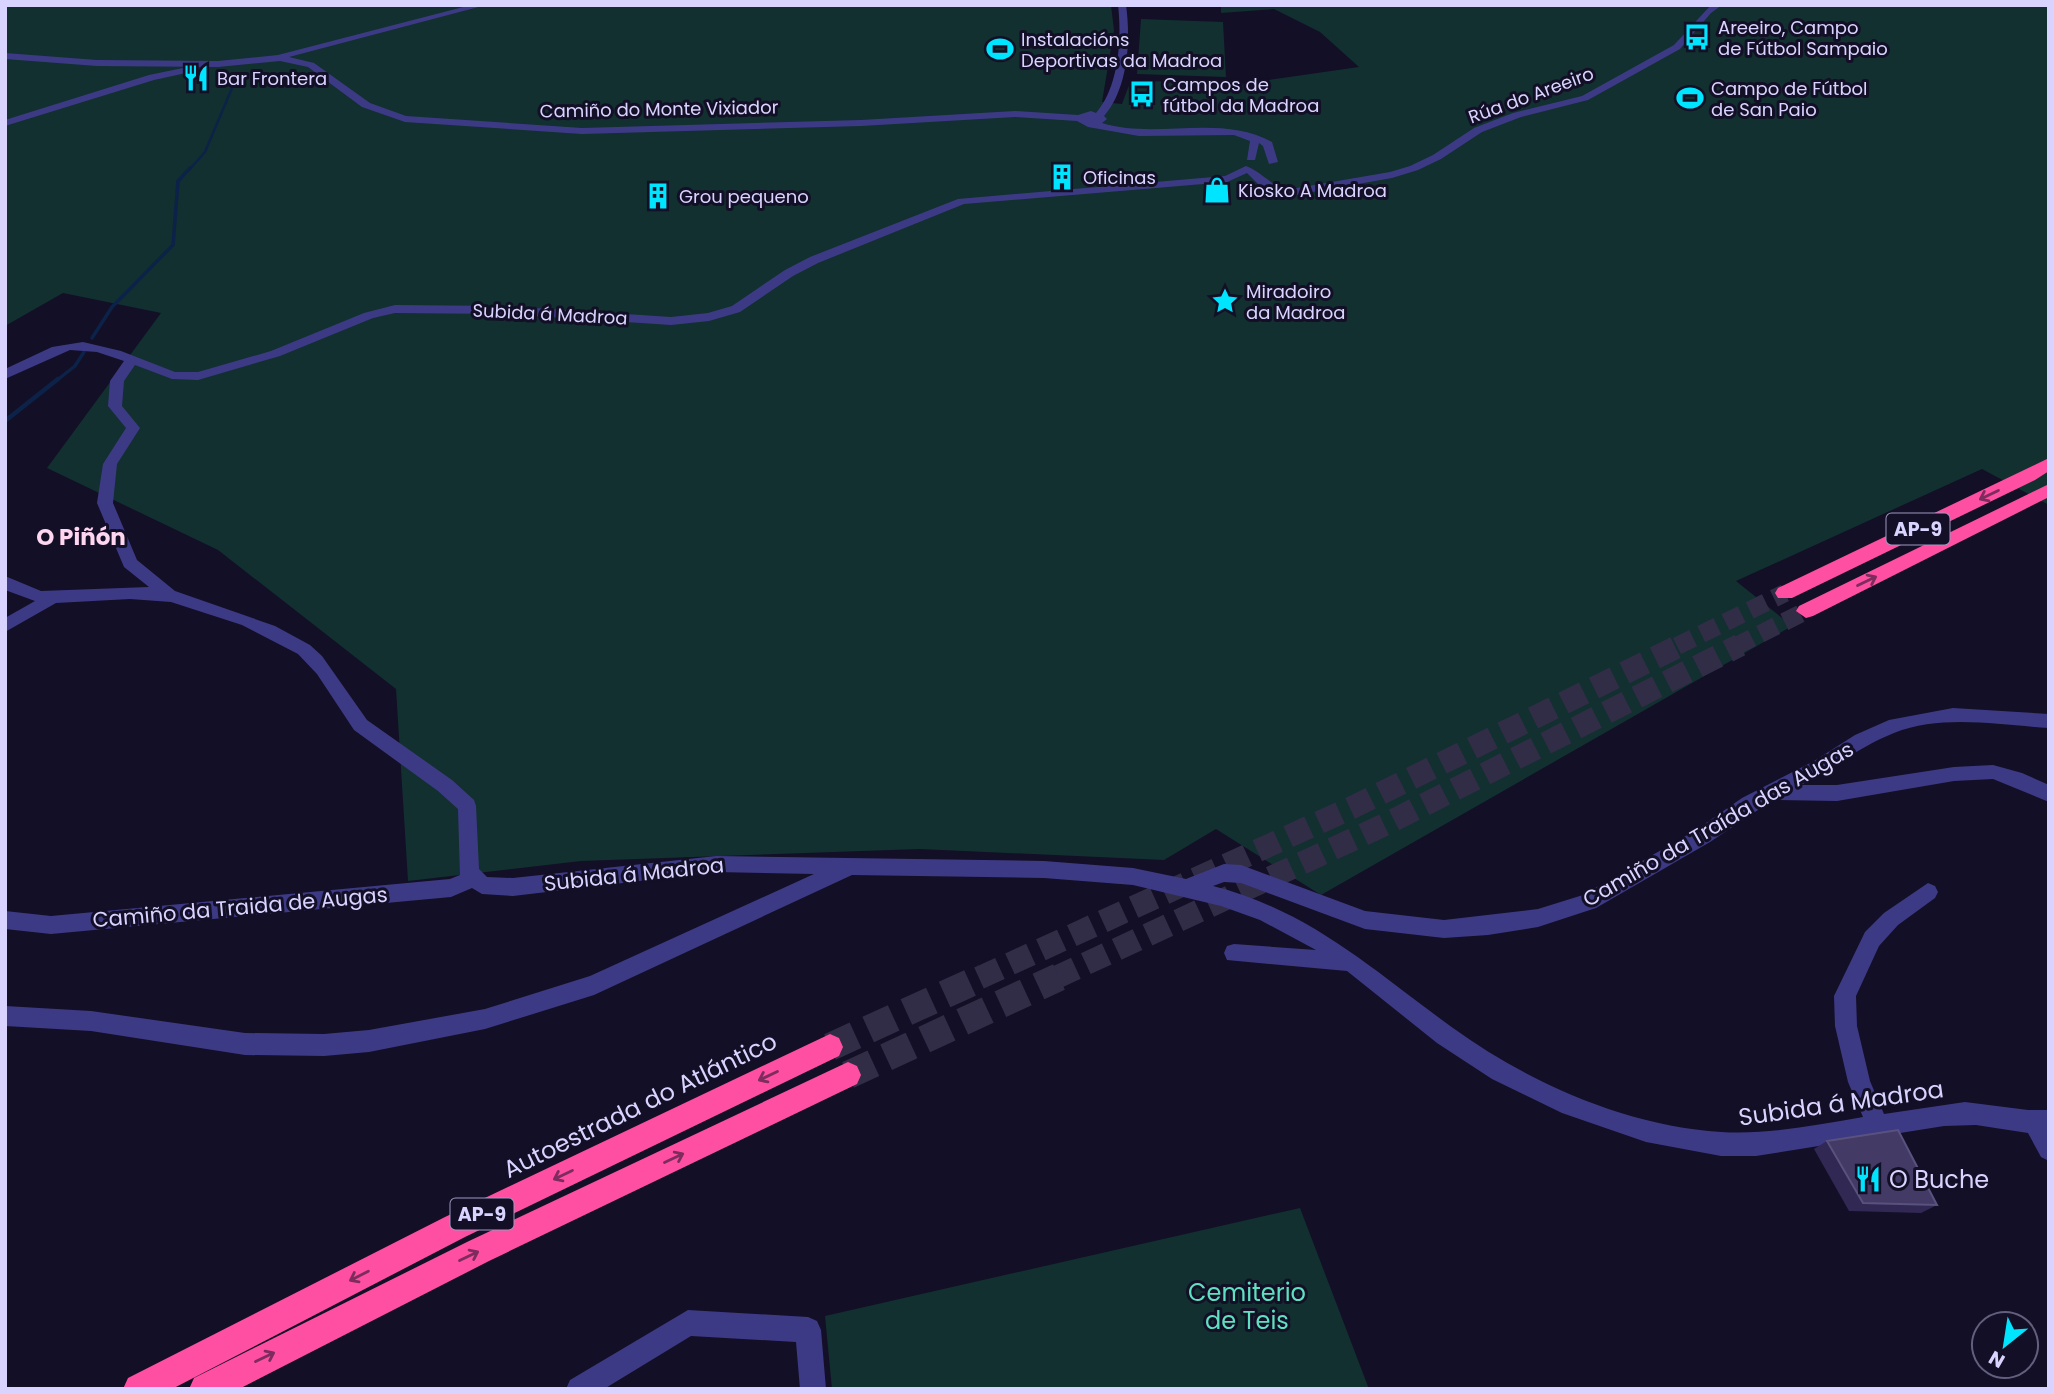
<svg xmlns="http://www.w3.org/2000/svg" width="2054" height="1394" font-family="Poppins,sans-serif">
	<style>
		.green { fill: #12302f }
		.lines { fill: none; stroke-linecap: round; stroke-linejoin: round }
		.stream-far2 { stroke: #0c2248; stroke-width: 2.5 }
		.stream-far1 { stroke: #0c2248; stroke-width: 3.5 }
		.stream { stroke: #0c2248; stroke-width: 4.5 }
		.highway-tunnel-far2 { stroke: #312d47; stroke-width: 18; stroke-dasharray: 18 9; stroke-linecap: butt }
		.highway-tunnel-far1 { stroke: #312d47; stroke-width: 23; stroke-dasharray: 23 11; stroke-linecap: butt }
		.highway-tunnel { stroke: #312d47; stroke-width: 28; stroke-dasharray: 28 14; stroke-linecap: butt }
		.minor { fill: #3d3a85; fill-rule: evenodd }
		.highway { fill: #ff4fa3; fill-rule: evenodd }
		.wall { fill: #312854 }
		.building { fill: #433a66; stroke: #5a527e; stroke-width: 2 }
		.oneway { stroke: #7d2c5e }
		.labels { text-anchor: middle; dominant-baseline: central; stroke-width: 6; stroke-linejoin: round; paint-order: stroke }
		.far-poi-label { font-size: 18px; fill: #d9d4ff; stroke: #130f26; text-anchor: start }
		.far-street-label { font-size: 18px; fill: #d9d4ff; stroke: #130f26 }
		.shield { fill: #130f26; stroke: #9e99be; stroke-width: 2 }
		.shield-label { font-size: 19px; font-weight: bold; fill: #d9d4ff }
		.street-label { font-size: 21px; fill: #d9d4ff; stroke: #130f26 }
		.neighbourhood-label { font-size: 23px; font-weight: bold; fill: #ffd6f0; stroke: #130f26 }
		.near-street-label { font-size: 24px; fill: #d9d4ff; stroke: #130f26 }
		.near-poi-label { font-size: 24px; fill: #d9d4ff; stroke: #130f26; text-anchor: start }
		.near-park-label { font-size: 24px; fill: #5fe0c0; stroke: #130f26 }
	</style>
	<rect width="100%" height="100%" fill="#130f26"/>
	<path class="green" d="M5 5H1111L1114 30 1102 102 1122 104 1131 80 1234 85 1359 67 1320 32 1274 9 1221 13V5H2049V505L1982 469 1736 581 1792 626 1321 895 1216 829 1164 860 920 849 581 861 408 881 396 689 218 550 47 468 161 313 63 293 5 326Z
		M1141 19 1223 22 1226 77 1137 74Z
		M1300 1208 1369 1389H832L825 1316Z"/>
	<g class="lines">
		<path class="stream-far2" d="M189 170 205 152 235 81"/>
		<path class="stream-far1" d="M92 338 112 307 173 245 178 181 190 168
			M56 381 75 366 84 352"/>
		<path class="stream" d="M5 421 58 379"/>
		<path class="highway-tunnel-far2" d="M1677 646 1785 593
			M1736 646 1806 611"/>
		<path class="highway-tunnel-far1" d="M979 978 1353 807 1681 645
			M1055 978 1386 824 1740 645"/>
		<path class="highway-tunnel" d="M830 1047 983 977
			M848 1075 1059 977"/>
		<path class="minor" d="M471 5H486L289 57 314 63 370 103 406 116 582 128 861 120 1015 111 1078 115 1091 111 1096 113C1119 87 1122 38 1118 5H1126C1131 40 1128 89 1104 116L1107 119 1102 123C1157 140 1219 113 1272 142L1278 162 1269 164 1263 146 1259 143 1255 160H1247L1250 141 1234 135 1139 136 1088 127 1077 121 1015 117 861 126 582 134 405 122 362 107 308 67 280 61 218 67 97 66 5 59V53L97 60 218 61 278 55Z
			M1711 5H1722L1711 13 1680 49 1588 100 1521 117 1482 132 1441 159 1418 170 1392 178 1284 197 1262 188 1247 173 1227 182 964 204 818 263 793 276 740 312 709 321 671 325 505 314 395 313 373 318 280 356 198 380 172 379 135 365 124 381 122 406 140 428 117 464 113 503 137 560 175 591 275 626 310 645 322 656 367 720 452 780 474 800 476 806 479 869 487 877 513 878 716 856 1044 861 1133 868 1186 879 1224 864 1241 865 1365 911 1444 920 1538 909 1583 895 1696 830 1742 798 1814 761 1855 735 1889 720 1953 708 2049 714V728C1999 725 1942 714 1894 733 1861 746 1833 768 1801 785H1837L1954 767 1993 765 2022 773 2049 785V802L1993 779 1954 781 1837 801 1773 800 1710 842 1596 908 1538 927 1488 935 1444 938 1365 929 1241 883 1224 882 1213 886C1311 911 1374 971 1453 1028 1529 1083 1626 1126 1721 1132 1768 1135 1816 1125 1863 1117L1848 1082 1835 1026 1834 996 1865 932 1884 913 1928 883 1935 886 1938 892 1935 898 1898 925 1879 946 1856 996 1857 1026 1870 1081 1884 1114 1965 1102 2028 1110H2049V1161L2041 1157 2028 1133 1976 1125 1944 1126 1756 1156H1721L1646 1142 1562 1113 1492 1079 1437 1043 1347 971 1227 960 1224 953 1227 946 1234 944 1316 950 1260 920 1221 906 1133 885 1044 878 852 875 594 995 485 1029 369 1052 324 1056 245 1055 91 1031 5 1026V1006L91 1011 245 1033 324 1034 369 1030 485 1009 590 976 814 874 716 872 513 896 482 894 472 888 451 897 51 934 5 929V911L51 916 450 879 460 875 458 809 438 791 354 730 317 674 298 654 242 625 171 602 130 599 56 603 5 632V618L35 601 5 590V576L41 591 149 587 124 567 97 503 103 464 126 428 108 406 110 381 124 361 97 352 70 350 5 379V369L52 347 83 342 121 351 175 372H198L271 351 364 313 395 305 505 306 671 317 708 313 732 306 785 270 810 257 958 199 1225 176 1246 166C1260 171 1270 184 1285 190L1390 172 1410 166 1433 155 1474 128 1513 113 1582 96 1674 45Z
			M183 68 186 69V73L154 80 5 126V120L149 75Z
			M688 1310 808 1317 817 1321 821 1330 826 1389H800L796 1342 691 1336 604 1389H566L570 1380Z"/>
		<path class="highway" d="M2049 458V471L2035 480 1792 598H1778L1775 593 1778 588Z
			M2049 484V497L1813 616 1806 618 1796 611 1799 606Z
			M830 1034 839 1038 843 1047 839 1056 465 1237 172 1389H123L128 1378 445 1217Z
			M848 1062 857 1066 861 1075 857 1084 489 1261 239 1389H189L194 1378 469 1241Z"/>
	</g>
	<path class="wall" d="M1827 1141 1937 1205 1921 1213 1849 1211 1814 1149Z"/>
	<path class="building" d="M1898 1130 1937 1205 1863 1203 1827 1141Z"/>
	<defs><path id="oneway-shaft" d="M-6 0H5M1.5-3L5.5 0L1.5 3" fill="none" stroke-width="1.6" stroke-linecap="round" stroke-linejoin="round" transform="scale(1.75)"/></defs>
	<g class="oneway">
		<use href="#oneway-shaft" transform="translate(1989 495) rotate(154)"/>
		<use href="#oneway-shaft" transform="translate(1867 581) rotate(-26)"/>
		<use href="#oneway-shaft" transform="translate(768 1076) rotate(154)"/>
		<use href="#oneway-shaft" transform="translate(674 1158) rotate(-25)"/>
		<use href="#oneway-shaft" transform="translate(563 1175) rotate(154)"/>
		<use href="#oneway-shaft" transform="translate(469 1256) rotate(-26)"/>
		<use href="#oneway-shaft" transform="translate(359 1276) rotate(153)"/>
		<use href="#oneway-shaft" transform="translate(265 1357) rotate(-26)"/>
	</g>
	<defs>
		<g id="bus-bare" transform="scale(2.1)"><path d="M-5-6H5V4H4V6H2V4H-2V6H-4V4H-5ZM-3.5-4V0h7V-4ZM-3.5 1.2v1.5H-2V1.2ZM2 1.2v1.5H3.5V1.2Z" fill="#00e5ff" stroke="#130f26" stroke-width="2.5" paint-order="stroke"/></g>
		<g id="stadium-bare" transform="scale(2.1)"><path d="M0-5a6.5 5 0 1 0 0 10a6.5 5 0 1 0 0-10ZM-3.5-1.8h7v3.6h-7Z" fill="#00e5ff" stroke="#130f26" stroke-width="2.5" paint-order="stroke"/></g>
		<g id="restaurant-bare" transform="scale(2.1)"><path d="M-5-6h1v4h1v-4h1v4h1v-4h1v5L-1.5 .5V6h-2V.5L-5-1ZM5-6V6H3V1.5H1.5Q1.5-4 5-6Z" fill="#00e5ff" stroke="#130f26" stroke-width="2.5" paint-order="stroke"/></g>
		<g id="building-bare" transform="scale(2.1)"><path d="M-4-6H4V6H1V3H-1V6H-4ZM-2.5-4.3h1.7v1.8h-1.7ZM.8-4.3h1.7v1.8H.8ZM-2.5-1h1.7V.8h-1.7ZM.8-1h1.7V.8H.8Z" fill="#00e5ff" stroke="#130f26" stroke-width="2.5" paint-order="stroke"/></g>
		<g id="shop-bare" transform="scale(2.1)"><path d="M-5-2.5h2.3a2.7 3.5 0 0 1 5.4 0H5L5.5 6h-11ZM-1.5-2.5h3a1.5 2.3 0 0 0-3 0Z" fill="#00e5ff" stroke="#130f26" stroke-width="2.5" paint-order="stroke"/></g>
		<g id="sight-bare" transform="scale(2.1)"><path d="M0-6L1.8-2.2L6-1.7L2.9 1.2L3.7 5.4L0 3.3L-3.7 5.4L-2.9 1.2L-6-1.7L-1.8-2.2Z" fill="#00e5ff" stroke="#130f26" stroke-width="2.5" paint-order="stroke"/></g>
	</defs>
	<g fill-rule="evenodd">
		<use href="#bus-bare" x="1697" y="37"/>
		<use href="#stadium-bare" x="1000" y="49"/>
		<use href="#restaurant-bare" x="196" y="78"/>
		<use href="#bus-bare" x="1142" y="94"/>
		<use href="#stadium-bare" x="1690" y="98"/>
		<use href="#building-bare" x="1062" y="177"/>
		<use href="#shop-bare" x="1217" y="190"/>
		<use href="#building-bare" x="658" y="196"/>
		<use href="#sight-bare" x="1225" y="301"/>
		<use href="#restaurant-bare" x="1868" y="1179"/>
	</g>
	<g class="labels">
		<g class="far-poi-label">
			<text x="1718" y="27">Areeiro, Campo<tspan x="1718" dy="21">de Fútbol Sampaio</tspan></text>
			<text x="1021" y="39">Instalacións<tspan x="1021" dy="21">Deportivas da Madroa</tspan></text>
			<text x="217" y="78">Bar Frontera</text>
			<text x="1163" y="84">Campos de<tspan x="1163" dy="21">fútbol da Madroa</tspan></text>
			<text x="1711" y="88">Campo de Fútbol<tspan x="1711" dy="21">de San Paio</tspan></text>
			<text x="1083" y="177">Oficinas</text>
			<text x="1238" y="190">Kiosko A Madroa</text>
			<text x="679" y="196">Grou pequeno</text>
			<text x="1246" y="291">Miradoiro<tspan x="1246" dy="21">da Madroa</tspan></text>
		</g>
		<g class="far-street-label">
			<text transform="translate(1531 95) rotate(-20)">Rúa do Areeiro</text>
			<text transform="translate(659 109) rotate(-1)">Camiño do Monte Vixiador</text>
			<text transform="translate(550 314) rotate(3)">Subida á Madroa</text>
		</g>
		<g class="shield">
			<rect x="1886.5" y="513.5" width="63" height="31" rx="5"/>
			<rect x="450.5" y="1198.5" width="63" height="31" rx="5"/>
		</g>
		<g class="shield-label">
			<text x="1918" y="529">AP-9</text>
			<text x="482" y="1214">AP-9</text>
		</g>
		<g class="street-label">
			<text transform="translate(1718 824) rotate(-30)">Camiño da Traída das Augas</text>
			<text transform="translate(634 874) rotate(-6)">Subida á Madroa</text>
			<text transform="translate(240 907) rotate(-5)">Camiño da Traida de Augas</text>
		</g>
		<g class="neighbourhood-label">
			<text x="81" y="537">O Piñón</text>
		</g>
		<g class="near-street-label">
			<text transform="translate(1841 1103) rotate(-8)">Subida á Madroa</text>
			<text transform="translate(640 1105) rotate(-26)">Autoestrada do Atlántico</text>
		</g>
		<g class="near-poi-label">
			<text x="1889" y="1179">O Buche</text>
		</g>
		<g class="near-park-label">
			<text x="1247" y="1292">Cemiterio<tspan x="1247" dy="28">de Teis</tspan></text>
		</g>
	</g>
	<rect width="2054" height="1394" fill="none" stroke="#d9d4ff" stroke-width="14"/>
	<g transform="translate(2005 1345) rotate(210)"><circle r="33" fill="#130f26" stroke="#625e7d" stroke-width="2"/>
	<path d="M0-5L12 26L0 18L-12 26Z" fill="#00e5ff"/>
	<text y="-10" font-size="19" font-weight="bold" text-anchor="middle" fill="#d9d4ff">N</text>
	</g>
</svg>
